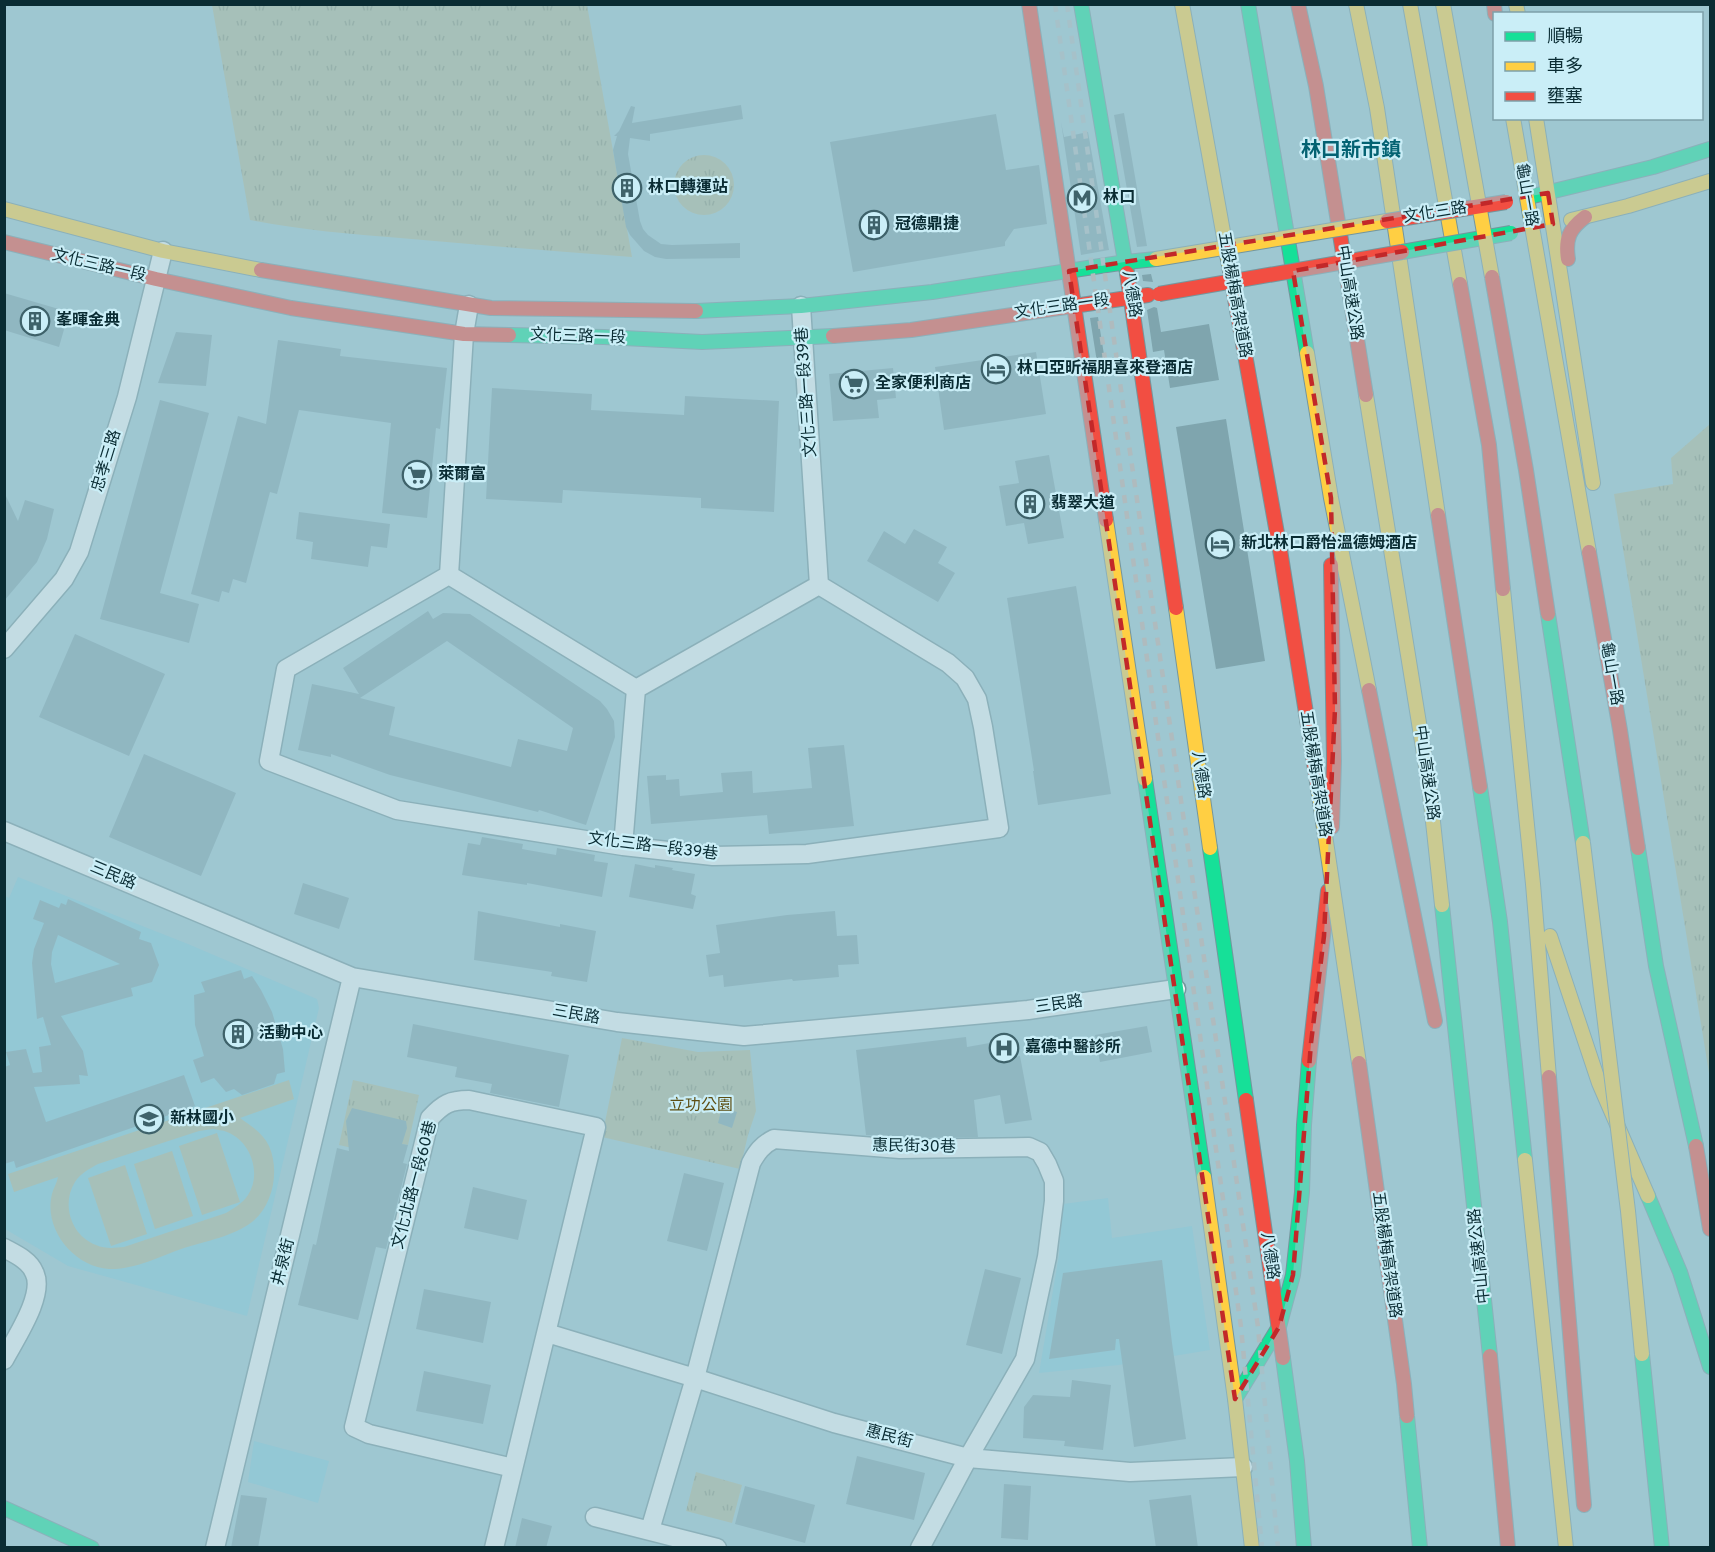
<svg xmlns="http://www.w3.org/2000/svg" width="1715" height="1552" font-family="Overpass,'Noto Sans TC',sans-serif">
	<style>
		.built { fill: #86c9d9 }
		.grass { fill: url(#grass-tufts) }
		.pitch { fill: #b0b99b; fill-rule: evenodd }
		.building { fill: #7fa5ae; fill-rule: evenodd }
		.lines { fill: none; stroke-linecap: round; stroke-linejoin: round }
		.street-casing { stroke: #74969d; stroke-width: 21 }
		.fast-casing { stroke: #74969d; stroke-width: 16 }
		.slow-casing { stroke: #74969d; stroke-width: 16 }
		.jam-casing { stroke: #74969d; stroke-width: 16 }
		.street { stroke: #f0f7f8; stroke-width: 18 }
		.fast { stroke: #16e098; stroke-width: 14 }
		.slow { stroke: #ffcf43; stroke-width: 14 }
		.jam { stroke: #f24e42; stroke-width: 14 }
		.rail { stroke: #afbbbe; stroke-width: 4.5; stroke-dasharray: 8 8; stroke-linecap: butt }
		.fast-bridge-casing { stroke: #74969d; stroke-width: 16; stroke-linecap: butt }
		.slow-bridge-casing { stroke: #74969d; stroke-width: 16; stroke-linecap: butt }
		.jam-bridge-casing { stroke: #74969d; stroke-width: 16; stroke-linecap: butt }
		.fast-bridge { stroke: #16e098; stroke-width: 14 }
		.slow-bridge { stroke: #ffcf43; stroke-width: 14 }
		.jam-bridge { stroke: #f24e42; stroke-width: 14 }
		.marked { fill: none; stroke: #c22829; stroke-width: 4.5; stroke-dasharray: 12 8; stroke-linejoin: round }
		.labels { text-anchor: middle; dominant-baseline: central; stroke-width: 4.5; stroke-linejoin: round; paint-order: stroke }
		.poi-label { font-size: 16px; font-weight: bold; fill: #0a2c33; stroke: #caeef7; text-anchor: start }
		.street-label { font-size: 16px; fill: #0a2c33; stroke: #caeef7 }
		.park-label { font-size: 16px; fill: #5e4f14; stroke: #caeef7 }
		.quarter-label { font-size: 20px; font-weight: bold; fill: #036272; stroke: #caeef7 }
	</style>
	<defs>
		<pattern id="grass-tufts" width="24" height="20" patternUnits="userSpaceOnUse" patternTransform="scale(1.5)"><rect width="24" height="20" fill="#b0b99b"/><path d="M3 7l-1-3M5 7V3M7 7l1-3M15 17l-1-3M17 17v-4M19 17l1-3" fill="none" stroke="#8d977f"/></pattern>
	</defs>
	<rect width="100%" height="100%" fill="#9ec7d1"/>
	<path class="built" d="M18 877 188 944 317 999 319 1008 247 1316 68 1266 5 1229 4 896 9 898Z
		M1108 1198 1112 1238 1192 1226 1210 1350 1119 1365 1039 1373 1059 1255 1063 1204Z
		M254 1441 329 1461 318 1503 248 1482Z"/>
	<path class="grass" d="M212 5H587L632 257C554 251 477 245 400 238 350 234 300 230 250 220Z
		M674 185a30 30 0 1 1 60 0a30 30 0 1 1-60 0Z
		M1710 424V1079L1614 494 1673 484 1671 458Z
		M622 1038 698 1052 750 1050 756 1111 748 1135 740 1169 602 1137Z
		M353 1080 419 1095 408 1145 396 1143 379 1154 339 1145Z
		M696 1472 742 1485 732 1523 686 1511Z"/>
	<path class="pitch" d="M289 1080 294 1099 240 1118C251 1126 263 1133 269 1146 280 1171 273 1205 252 1222 234 1236 206 1241 184 1248 161 1256 134 1270 109 1269 74 1267 43 1229 52 1194 53 1189 57 1183 58 1177L14 1192 8 1174ZM213 1129C217 1130 223 1130 227 1132 251 1141 262 1174 248 1195 242 1204 234 1208 226 1213L124 1247C114 1248 105 1249 96 1245 71 1236 61 1204 75 1182 81 1173 89 1169 98 1164L199 1131Z
		M217 1133 240 1202 202 1215 179 1146Z
		M172 1151 193 1216 155 1229 134 1164Z
		M125 1165 147 1234 111 1246 88 1178Z"/>
	<path class="building" d="M741 105 743 119 650 134V141L630 138 628 154 640 221 643 229 648 235 661 244 672 245 740 243V258L666 259 655 257 644 251 630 235 626 227 613 150 617 136H614L619 131 631 106 635 107 632 123Z
		M1124 113 1147 246 1137 247 1114 115Z
		M996 114 1006 170 1039 165 1047 224 1014 229 1005 242V246L853 272 830 142Z
		M1061 122 1064 137 1088 132 1109 250 1081 255Z
		M1151 274 1153 282 1143 281 1142 275Z
		M4 293 69 312 59 347 4 330Z
		M1154 307 1157 308 1161 332 1209 324 1219 380 1170 388 1164 350 1153 352 1147 310Z
		M1098 317 1105 361 1097 362 1090 318Z
		M176 332 212 335 206 386 158 383Z
		M278 340 341 349 340 356 447 368 440 429 436 428 427 518 382 513 391 423 299 410 277 494 270 492 246 583 233 579 229 593 222 591 219 602 191 594 238 416 266 424Z
		M1036 352 1046 414 944 430 935 367Z
		M893 368 896 398 877 400 879 418 833 421 829 374Z
		M492 388 592 394 591 410 684 415 685 396 779 401 774 512 701 508V498L563 490 562 503 486 499Z
		M160 400 209 413 160 593 199 604 189 643 100 619Z
		M1226 419 1265 661 1216 669 1176 427Z
		M1049 455 1064 538 1028 544 1024 523 1006 526 999 486 1019 483 1015 461Z
		M4 492 18 521 25 500 54 509 47 539 37 562 4 601Z
		M299 512 390 524 387 548 371 546 368 567 311 559 313 542 296 539Z
		M914 529 947 547 938 563 955 573 938 602 867 561 884 531 905 544Z
		M1076 586 1111 794 1038 805 1033 771H1034L1007 598Z
		M428 611 433 619 443 613 470 614 600 701 607 709 614 721 615 737 586 825 539 810 538 812 390 775 331 754V757L298 750 312 684 359 694 343 668ZM447 641 573 728 567 751 518 739 511 767 389 735 395 707 360 698Z
		M75 634 165 674 129 756 39 717Z
		M844 745 854 826 769 834 767 815 651 824 647 776 666 775V780L679 779 680 796 723 792 721 773 752 771 753 793 812 788 808 748Z
		M144 754 236 793 201 876 109 837Z
		M482 837 523 844 522 849 556 855 557 848 595 855 594 861 608 863 602 897 527 883V885L462 875 468 843 480 845Z
		M635 864 655 868V865L673 868 672 870 695 874 691 894 696 896 693 909 629 897Z
		M303 883 349 898 339 929 294 914Z
		M68 899 141 932 139 939 151 943 159 965 152 982 131 988 133 996 61 1016 83 1051 88 1076 79 1075 80 1084 34 1087 46 1122 184 1075 195 1106 16 1168 14 1161 4 1164V1067L10 1065 6 1052 26 1049 33 1073 42 1072 39 1047 51 1045 43 1017 37 1019 32 963 34 949 44 923 33 919 40 900 59 908 61 903 66 905ZM58 935 120 964 55 983 51 964 52 952Z
		M478 911 560 927V924L596 931 587 982 551 976 552 972 474 960Z
		M835 911 837 936 857 935 859 964 838 965 839 977 793 981 792 979 724 987 723 975 709 977 706 955 720 953 716 925 787 915Z
		M241 970 244 979 252 976 261 990 272 1012 283 1049 285 1072 277 1074 274 1084 242 1095 234 1089 226 1092 214 1078 201 1083 193 1060 204 1056 195 1025 194 995 205 992 201 982Z
		M413 1024 569 1055 559 1107 490 1093 492 1084 455 1077 457 1067 407 1057Z
		M1147 1026 1152 1052 1100 1062 1095 1035Z
		M966 1037 967 1047 1012 1039 1015 1057 1020 1056 1032 1120 1005 1124 1000 1095 974 1100 978 1137 911 1138 866 1135 856 1050Z
		M722 1107 737 1112 732 1128 718 1123Z
		M352 1108 406 1121 407 1128 402 1144 408 1145 403 1163 407 1164 386 1249 376 1247 358 1320 298 1305 313 1244 316 1245 337 1148 349 1151 346 1121Z
		M684 1173 724 1183 707 1251 667 1241Z
		M473 1187 527 1200 518 1240 464 1228Z
		M1162 1260 1172 1343 1186 1439 1134 1447 1119 1339H1116L1115 1350 1049 1359 1063 1273Z
		M985 1269 1021 1278 1002 1354 966 1345Z
		M424 1289 491 1302 483 1343 416 1329Z
		M424 1371 491 1385 483 1424 416 1411Z
		M1072 1380 1111 1385 1103 1450 1064 1446 1065 1441 1023 1438 1024 1407 1033 1395 1070 1397Z
		M857 1456 925 1473 914 1520 846 1504Z
		M1004 1484 1031 1486 1028 1540 1001 1538Z
		M745 1486 815 1505 805 1543 735 1524Z
		M241 1495 267 1498 258 1548H231Z
		M1191 1495 1198 1548H1156L1149 1500Z
		M522 1518 552 1526 546 1548H515Z"/>
	<g class="lines">
		<g class="street-casing">
			<path id="street" d="M801 306 819 585
				M449 575 636 689 819 585 948 663 965 678 977 699 983 727 999 828 807 854 713 856 623 846 397 810 269 761 286 669 449 575 464 334 469 305
				M4 649 64 579 79 552 127 397 163 251
				M4 831 352 977 617 1022 744 1036 1028 1010 1176 989
				M623 846 636 689
				M4 1248C15 1254 29 1260 34 1272 46 1294 15 1339 4 1360
				M547 1333 695 1378 834 1423 968 1458 1130 1472 1243 1467
				M595 1517 717 1548
				M650 1530 695 1378 751 1163C757 1152 762 1145 774 1139L900 1149 1029 1147 1040 1152 1047 1164 1054 1181V1201L1047 1257 1025 1359 968 1458 920 1548
				M215 1548 352 977
				M494 1548 596 1127 469 1100C450 1100 443 1104 430 1118L354 1427 369 1434 513 1468"/>
		</g>
		<g class="fast-casing">
			<path id="fast" d="M1081 4 1127 273
				M1248 4 1307 353
				M1533 196 1653 167 1710 149
				M696 311 801 306 932 292 1126 262 1156 259
				M509 335 604 337 702 342 833 336
				M1145 779 1204 1177
				M1480 787 1500 922 1525 1160
				M1210 848 1246 1100
				M1638 848 1656 966 1696 1146
				M1442 905 1490 1356
				M1648 1196 1680 1272 1710 1367
				M1283 1358 1297 1461 1304 1548
				M1235 1399 1279 1327 1293 1275 1302 1192 1304 1125 1309 1061
				M4 1508 92 1548"/>
		</g>
		<g class="slow-casing">
			<path id="slow" d="M1356 4 1377 108 1438 515
				M1410 4 1460 284
				M1516 4 1518 14
				M1513 118 1589 552
				M1536 118 1593 483
				M4 209 163 251 261 270
				M1571 220 1628 206 1710 181
				M1307 353 1331 498 1369 690
				M1366 395 1429 785 1442 905
				M1106 520 1145 779
				M1503 589 1533 884 1549 1077
				M1176 608 1210 848
				M1550 936 1599 1083 1648 1196
				M1525 1160 1566 1548
				M1204 1177 1235 1399 1252 1548"/>
		</g>
		<g class="jam-casing">
			<path id="jam" d="M1029 4 1106 520
				M1298 4 1316 86 1366 395
				M1494 4 1495 14
				M4 242 156 279 291 308 464 334 509 335
				M1568 259C1565 239 1569 229 1585 217
				M261 270 491 308 696 311
				M1127 273 1176 608
				M1460 284 1489 445 1503 589
				M833 336 911 330 1148 295
				M1438 515 1480 787
				M1589 552 1620 730 1638 848
				M1331 565 1334 761 1332 827
				M1369 690 1435 1021
				M1309 1061 1328 891
				M1549 1077 1584 1505
				M1246 1100 1283 1358
				M1696 1146 1710 1229
				M1490 1356 1508 1548"/>
		</g>
		<use href="#street" class="street"/>
		<use href="#fast" class="fast"/>
		<use href="#slow" class="slow"/>
		<use href="#jam" class="jam"/>
		<path class="rail" d="M1055 4 1241 1327 1262 1548
			M1067 4 1123 404 1258 1327 1278 1548"/>
		<g class="fast-bridge-casing">
			<path id="fast-bridge" d="M1402 252 1511 233
				M1548 614 1583 843
				M1642 1354 1662 1548
				M1407 1416 1420 1548"/>
		</g>
		<g class="slow-bridge-casing">
			<path id="slow-bridge" d="M1182 4 1234 293
				M1443 4 1492 277
				M1156 259 1387 221
				M1318 788 1359 1063
				M1583 843 1628 1211 1642 1354"/>
		</g>
		<g class="jam-bridge-casing">
			<path id="jam-bridge" d="M1387 221 1506 202
				M1492 277 1526 470 1548 614
				M1234 293 1280 550 1318 788
				M1159 294 1402 252
				M1359 1063 1404 1384 1407 1416"/>
		</g>
		<use href="#fast-bridge" class="fast-bridge"/>
		<use href="#slow-bridge" class="slow-bridge"/>
		<use href="#jam-bridge" class="jam-bridge"/>
	</g>
	<path d="M0 0H1715V1552H0ZM1548 193 1553 224 1293 271 1331 498 1335 709 1324 936 1311 1043 1293 1275 1279 1327 1235 1399 1069 271Z" fill="#9ec7d1" fill-opacity=".55" fill-rule="evenodd"/>
	<path class="marked" d="M1548 193 1553 224 1293 271 1331 498 1335 709 1324 936 1311 1043 1293 1275 1279 1327 1235 1399 1069 271Z"/>
	<defs>
		<g id="building-ring" transform="scale(1.5)"><circle r="9.5" fill="#caeef7" stroke="#3e626a" stroke-width="1.5"/><path d="M-4-6H4V6H1V3H-1V6H-4ZM-2.5-4.3h1.7v1.8h-1.7ZM.8-4.3h1.7v1.8H.8ZM-2.5-1h1.7V.8h-1.7ZM.8-1h1.7V.8H.8Z" fill="#3e626a"/></g>
		<g id="metro-ring" transform="scale(1.5)"><circle r="9.5" fill="#caeef7" stroke="#3e626a" stroke-width="1.5"/><path d="M-5.5 5V-5H-3L0 0L3-5H5.5V5H3V-.5L0 4L-3-.5V5Z" fill="#3e626a"/></g>
		<g id="hotel-ring" transform="scale(1.5)"><circle r="9.5" fill="#caeef7" stroke="#3e626a" stroke-width="1.5"/><path d="M-6-4.5h1.5V1H6V5H4.5V3h-9V5H-6ZM-4 0a1.8 1.8 0 1 1 3.6 0ZM.5 0V-2.5h3Q6-2.5 6 0Z" fill="#3e626a"/></g>
		<g id="supermarket-ring" transform="scale(1.5)"><circle r="9.5" fill="#caeef7" stroke="#3e626a" stroke-width="1.5"/><path d="M-6-5.5h2.5l.6 2H6L4.5 2H-2.5L-4.4-4H-6ZM-1.5 3.2a1.3 1.3 0 1 0 .1 0ZM3 3.2a1.3 1.3 0 1 0 .1 0Z" fill="#3e626a"/></g>
		<g id="hospital-ring" transform="scale(1.5)"><circle r="9.5" fill="#caeef7" stroke="#3e626a" stroke-width="1.5"/><path d="M-5-5h3v3.5h4V-5h3V5h-3V1.5h-4V5h-3Z" fill="#3e626a"/></g>
		<g id="school-ring" transform="scale(1.5)"><circle r="9.5" fill="#caeef7" stroke="#3e626a" stroke-width="1.5"/><path d="M0-5L7-2L0 1L-7-2ZM-4 1L0 2.5L4 1V4Q0 6-4 4Z" fill="#3e626a"/></g>
	</defs>
	<g fill-rule="evenodd">
		<use href="#building-ring" x="627" y="188"/>
		<use href="#metro-ring" x="1082" y="198"/>
		<use href="#building-ring" x="874" y="225"/>
		<use href="#building-ring" x="35" y="321"/>
		<use href="#hotel-ring" x="996" y="369"/>
		<use href="#supermarket-ring" x="854" y="384"/>
		<use href="#supermarket-ring" x="417" y="475"/>
		<use href="#building-ring" x="1030" y="504"/>
		<use href="#hotel-ring" x="1220" y="544"/>
		<use href="#building-ring" x="238" y="1034"/>
		<use href="#hospital-ring" x="1004" y="1048"/>
		<use href="#school-ring" x="149" y="1119"/>
	</g>
	<g class="labels">
		<g class="poi-label">
			<text x="648" y="188">林口轉運站</text>
			<text x="1103" y="198">林口</text>
			<text x="895" y="225">冠德鼎捷</text>
			<text x="56" y="321">峯暉金典</text>
			<text x="1017" y="369">林口亞昕福朋喜來登酒店</text>
			<text x="875" y="384">全家便利商店</text>
			<text x="438" y="475">萊爾富</text>
			<text x="1051" y="504">翡翠大道</text>
			<text x="1241" y="544">新北林口爵怡溫德姆酒店</text>
			<text x="259" y="1034">活動中心</text>
			<text x="1025" y="1048">嘉德中醫診所</text>
			<text x="170" y="1119">新林國小</text>
		</g>
		<g class="street-label">
			<text transform="translate(1526 195) rotate(80)">龜山一路</text>
			<text transform="translate(1435 213) rotate(-9)">文化三路</text>
			<text transform="translate(99 266) rotate(13)">文化三路一段</text>
			<text transform="translate(1349 293) rotate(81)">中山高速公路</text>
			<text transform="translate(1131 294) rotate(81)">八德路</text>
			<text transform="translate(1234 295) rotate(80)">五股楊梅高架道路</text>
			<text transform="translate(1062 307) rotate(-8)">文化三路一段</text>
			<text transform="translate(578 337) rotate(2)">文化三路一段</text>
			<text transform="translate(807 392) rotate(-94)">文化三路一段39巷</text>
			<text transform="translate(107 461) rotate(-73)">忠孝三路</text>
			<text transform="translate(1611 674) rotate(80)">龜山一路</text>
			<text transform="translate(1426 773) rotate(82)">中山高速公路</text>
			<text transform="translate(1315 774) rotate(81)">五股楊梅高架道路</text>
			<text transform="translate(1200 775) rotate(82)">八德路</text>
			<text transform="translate(653 847) rotate(7)">文化三路一段39巷</text>
			<text transform="translate(113 876) rotate(23)">三民路</text>
			<text transform="translate(1059 1005) rotate(-8)">三民路</text>
			<text transform="translate(576 1015) rotate(10)">三民路</text>
			<text transform="translate(914 1147) rotate(1)">惠民街30巷</text>
			<text transform="translate(415 1185) rotate(-75)">文化北路一段60巷</text>
			<text transform="translate(1386 1255) rotate(82)">五股楊梅高架道路</text>
			<text transform="translate(1269 1256) rotate(82)">八德路</text>
			<text transform="translate(1480 1256) rotate(-96)">中山高速公路</text>
			<text transform="translate(284 1262) rotate(-76)">井泉街</text>
			<text transform="translate(889 1437) rotate(15)">惠民街</text>
		</g>
		<g class="park-label">
			<text x="701" y="1106">立功公園</text>
		</g>
		<g class="quarter-label">
			<text x="1351" y="151">林口新市鎮</text>
		</g>
	</g>
	<rect width="1715" height="1552" fill="none" stroke="#0a2c33" stroke-width="12"/>
	<rect x="1493" y="12" width="210" height="108" fill="#caeef7" stroke="#7da0a9" stroke-width="1.5"/>
	<rect x="1505" y="32" width="30" height="9" fill="#16e098" stroke="#7da0a9" stroke-width="1.5"/>
	<text x="1547" y="42" font-size="18" fill="#0a2c33">順暢</text>
	<rect x="1505" y="62" width="30" height="9" fill="#ffcf43" stroke="#7da0a9" stroke-width="1.5"/>
	<text x="1547" y="72" font-size="18" fill="#0a2c33">車多</text>
	<rect x="1505" y="92" width="30" height="9" fill="#f24e42" stroke="#7da0a9" stroke-width="1.5"/>
	<text x="1547" y="102" font-size="18" fill="#0a2c33">壅塞</text>
</svg>
